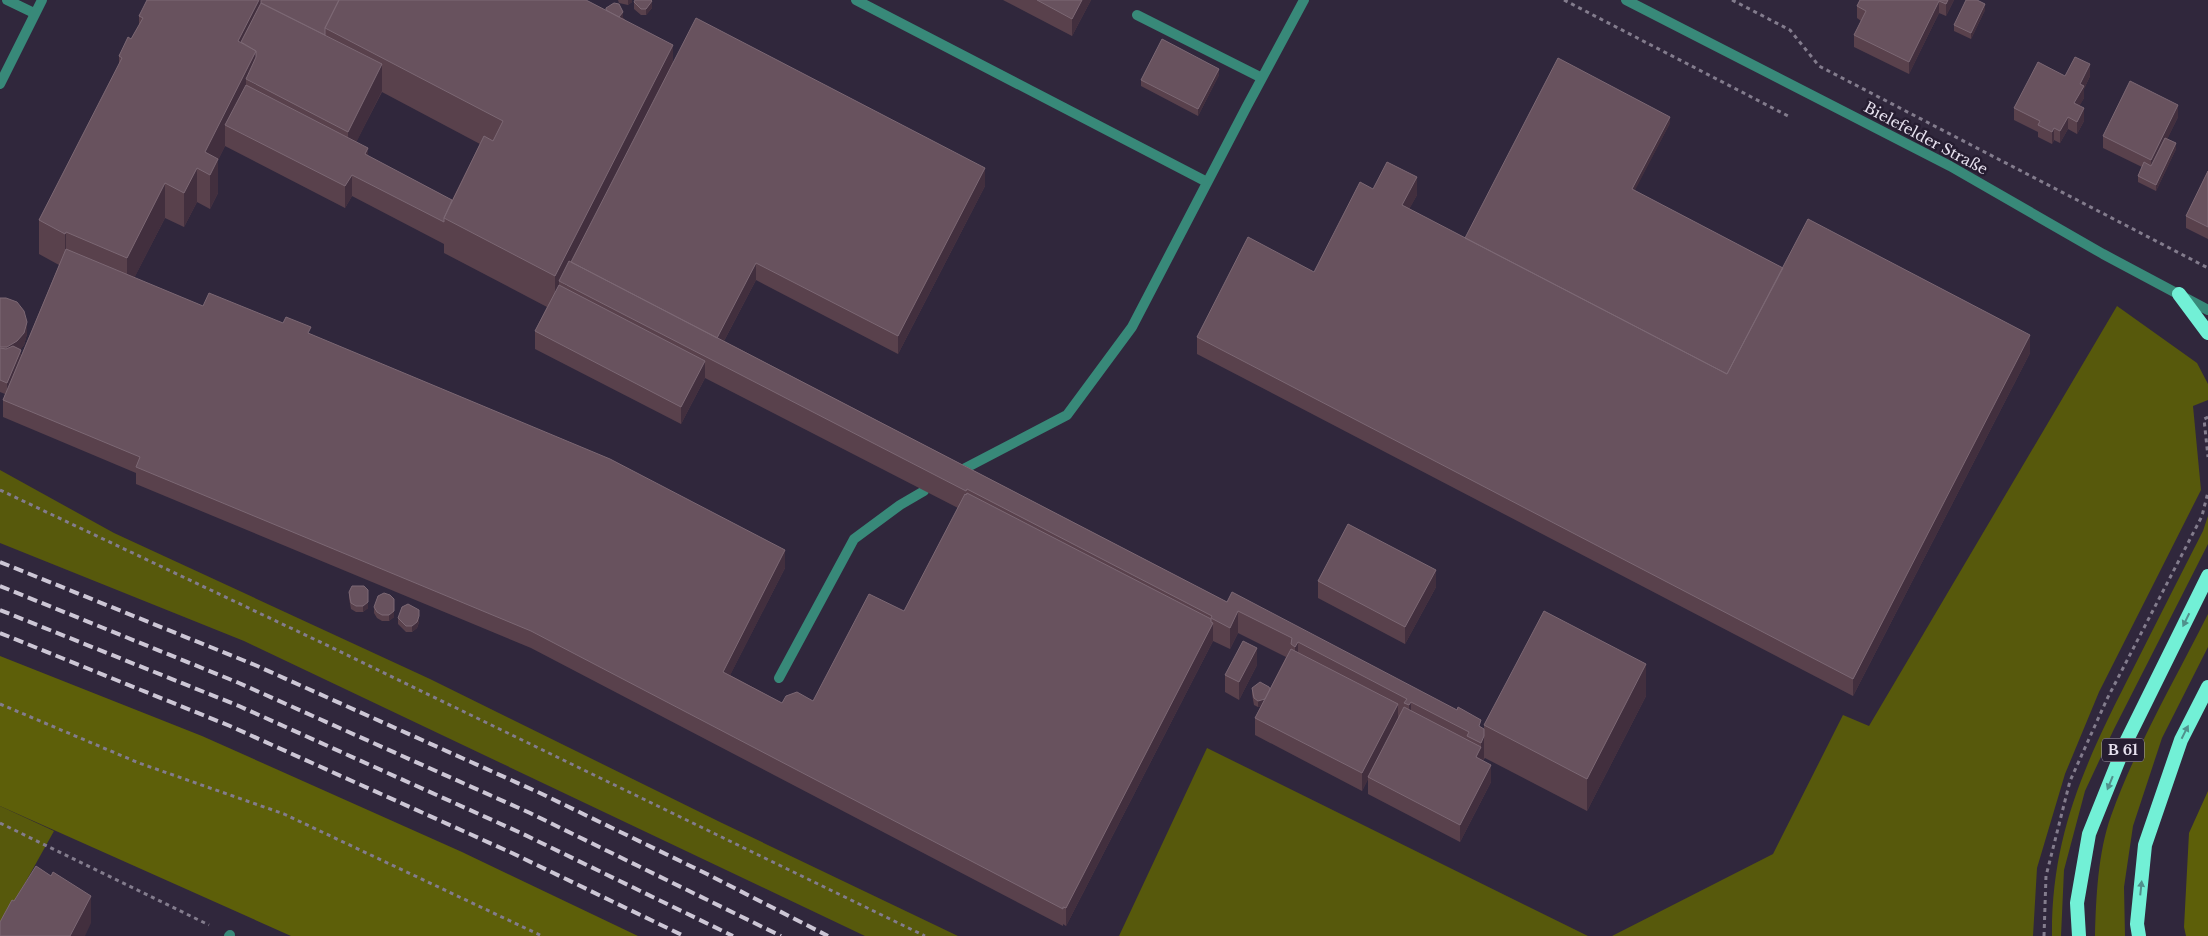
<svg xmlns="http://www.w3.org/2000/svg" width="2208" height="936" font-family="'Libre Baskerville',serif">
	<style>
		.green { fill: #57590c }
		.forest { fill: #5d5f09 }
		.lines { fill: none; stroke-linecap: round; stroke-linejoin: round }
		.path { stroke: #837c8d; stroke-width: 3; stroke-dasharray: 4 4; stroke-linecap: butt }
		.service { stroke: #388979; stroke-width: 10 }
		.minor { stroke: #388979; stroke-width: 10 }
		.tertiary { stroke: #388979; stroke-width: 10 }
		.trunk { stroke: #72f0d6; stroke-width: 14 }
		.rail { stroke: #ccc6d5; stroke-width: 4; stroke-dasharray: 10 5; stroke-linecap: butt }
		.wall { fill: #59414c; fill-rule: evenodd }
		.shaded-wall { fill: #422f3e }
		.building { fill: #68525e; stroke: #7c6874 }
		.oneway { fill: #50918c }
		.labels { text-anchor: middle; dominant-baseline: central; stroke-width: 5; stroke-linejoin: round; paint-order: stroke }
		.shield { fill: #261d31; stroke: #aca6b5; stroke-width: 1 }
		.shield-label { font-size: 14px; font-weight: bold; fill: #e6e0ee }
		.street-label { font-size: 15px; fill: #e6e0ee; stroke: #261d31 }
	</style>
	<rect width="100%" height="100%" fill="#30273c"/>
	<path class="green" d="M2117 306 2197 363 2208 384V400L2193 406 2201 490 2099 692 2065 774 2037 868 2033 936H1612L1773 854 1843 715 1869 726Z
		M0 470 114 533 430 679 722 823 958 936H865L244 641 0 543Z
		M2208 516V544L2114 729 2085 791 2064 870 2061 936H2052C2051 832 2088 757 2134 667 2157 621 2180 576 2203 531Z
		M2208 614V647L2162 738 2133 826 2124 887 2125 936H2095C2096 898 2098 852 2111 816 2136 746 2175 680 2208 614Z
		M1207 748 1588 936H1119Z
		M0 806 54 831 0 928Z"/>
	<path class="forest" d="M0 656 202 736 462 852 638 936H291L0 806Z
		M2208 791V936H2186L2184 927 2189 833Z"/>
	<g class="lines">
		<path class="path" d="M1564 0 1790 117
			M1732 0 1790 30 1819 66 2208 268
			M2208 417 2204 419 2208 457
			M0 490 337 650 925 936
			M0 704 139 763 284 814 542 936
			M0 823 209 925
			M2044 936 2046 876 2070 781 2107 699 2202 516 2208 492"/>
		<path class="service" d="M7 0 34 13
			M856 0 1207 182
			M1137 15 1262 78
			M956 473 1067 415 1132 327 1247 106 1304 0
			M779 678 854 539 900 505 924 491"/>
		<path class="minor" d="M229 936 230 935"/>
		<path class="tertiary" d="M1626 0 1950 166 2103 254 2208 310
			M0 84 42 0"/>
		<path class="trunk" d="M2179 294 2208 333
			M2079 936 2077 903 2089 834 2126 742 2208 576
			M2139 936 2137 924 2145 845 2181 740 2208 687"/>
		<path class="rail" d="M0 562 255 665 540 793 707 874 828 936
			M0 586 239 683 530 813 781 936
			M0 610 239 706 521 833 733 936
			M0 633 230 726 512 853 684 936"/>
	</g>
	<path class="wall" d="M618 0H632V2L628 5 619 3Z
		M1003 0H1091L1072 36Z
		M1860 0H1954L1946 16 1939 13 1909 74 1854 47V35L1861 21 1857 18V6Z
		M634 2 652 8 646 15H641L634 9Z
		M1985 10 1971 39 1954 31V25Z
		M139 16 623 18 673 63 985 186 898 354 756 280 724 341 1227 602 1484 729V725L1646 696 1587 811 1485 758 1483 760 1491 782 1460 842 1368 794V779L1362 791 1255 735V718L1261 706 1258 707 1254 705 1252 694V688L1270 689 1286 657 1238 633 1230 649 1213 641 1066 926 1063 924V926L531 648 136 484V473L3 417V400L5 394 0 392V298L27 334 24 345 20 350 21 356 59 265 39 254V220L119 65V56L131 39 139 26ZM382 92 480 144 452 200 368 156 356 142ZM225 146 345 208 352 196 444 244V253L547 307 535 331V349L681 424 705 378 958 508 904 611 813 701 782 703 730 675 785 568 311 334 203 306 134 278 165 218 184 227 197 202 210 209 218 193V160Z
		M1219 75 1198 116 1141 86V80Z
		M2065 76H2090L2084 89V98L2079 106 2084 121 2077 134 2068 129 2060 143 2054 140 2052 144 2038 137V132L2014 120V108Z
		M2178 117 2167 139 2176 149 2156 191 2138 182V176L2142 167 2103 148V136Z
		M1670 123 1634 191 1783 268 2030 353 1853 696 1197 354V337L1314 272 1373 189 1417 195 1409 209 1465 238Z
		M2208 171V239L2186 228V216Z
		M1318 581 1436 587 1405 644 1318 598Z
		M349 592 368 596V608L363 612H356L351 609 349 598Z
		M394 606V617L389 621H382L377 618 374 613V607Z
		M398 618 419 622 417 628 412 632H406L398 624Z
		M1257 665 1239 700 1225 692V675Z"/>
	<path class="shaded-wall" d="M259 0H261V30L250 53 238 41Z
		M628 0H632V2L628 5Z
		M1082 0H1091L1072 36V19Z
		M1948 0H1954L1946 16V4Z
		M652 1V8L646 15V9Z
		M1939 1V13L1909 74V62Z
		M1985 4V10L1971 39V33Z
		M623 12V18L617 26V20Z
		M673 45V80L567 286 559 281V303L555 310V276Z
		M256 51V85L246 79V106L225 125V146L218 160V193L210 209V175L205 152Z
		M382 64V91L348 159V132Z
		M2090 64V76L2084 89V98L2074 115V103L2080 84Z
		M1219 69V75L1198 116V109Z
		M2178 105V117L2151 172V160Z
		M2084 108V121L2077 134V122Z
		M1670 117V123L1632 196V189Z
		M2068 117V129L2060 143V131Z
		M2054 128V140L2052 144V132Z
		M2176 143V149L2156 191V185Z
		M368 148V169L365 154Z
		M197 168V202L184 227V193Z
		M985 168V186L898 354V336Z
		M352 175V196L345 208V186Z
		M1417 177V195L1402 222V205Z
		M165 183V218L127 292V258Z
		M66 232V266L65 268V234Z
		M756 263V280L715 358V341Z
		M27 322V334L24 345 17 354 7 359V347Z
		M2030 335V353L1853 696V679Z
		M21 350V362L7 395V383Z
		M705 361V378L681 424V407Z
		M785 550V568L723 689V672Z
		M1436 570V587L1405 644V627Z
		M368 590V608L363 612V606Z
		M394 599V617L389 621V615Z
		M1238 611V633L1230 649V628Z
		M419 616V622L417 628 412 632V626Z
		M1213 623V641L1066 926V908Z
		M1298 642V664L1295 668V647Z
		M1257 648V665L1239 700V682Z
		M1646 664V696L1587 811V779Z
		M1268 697V704L1258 707V701Z
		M1411 702V723L1409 727V705Z
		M1398 704V721L1368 777V779L1362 791V773Z
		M1484 736V758L1481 765V743Z
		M1481 747V765L1476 757Z
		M1491 765V782L1460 842V825Z
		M91 896V923L85 936H70Z"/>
	<path class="building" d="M147 0H259L238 41 256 51 205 152 218 159 210 175 197 168 184 193 165 183 127 258 66 232 65 234 39 220 122 58 119 56 128 37 131 39 143 18 139 16Z
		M261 0H339L325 28V35L261 3Z
		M339 0H586L673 45 555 276 444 218 484 136 493 141 503 121 325 28Z
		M635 0H651L652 1 646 9H641L634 2Z
		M1037 0H1082L1072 19Z
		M1860 0H1948L1946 4 1939 1 1909 62 1854 35 1866 11 1857 6Z
		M1966 0H1977L1985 4 1971 33 1954 25Z
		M261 3 382 64 348 132 246 79 256 57V51L241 42Z
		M614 3 619 4 623 12 619 17 606 10V8Z
		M696 18 985 168 898 336 756 263 717 338 571 262Z
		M1162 39 1219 69 1198 109 1141 80Z
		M2075 57 2090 64 2080 84 2084 86 2074 103 2084 108 2077 122 2068 117 2060 131 2054 128 2052 132 2038 125 2040 121 2014 108 2038 62 2065 76Z
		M1558 58 1670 117 1632 189 1783 268 1727 374 1465 238Z
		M2130 81 2178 105 2151 160 2103 136Z
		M246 85 368 148 365 154 452 200 444 218V222L352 175 345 186 225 125Z
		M2165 138 2176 143 2156 185 2138 176 2144 162 2151 166Z
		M1387 162 1417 177 1402 205 1727 374 1808 219 2030 335 1853 679 1197 337 1248 237 1314 272 1360 182 1373 189Z
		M2208 171V227L2186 216Z
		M66 249 203 306 209 293 283 323 286 317 311 327 308 333 610 459 785 550 723 672 782 703 786 696 797 692 813 701 869 594 904 611 965 494 966 495 967 493 1211 619V622L1213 623 1066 908 1063 907V909L531 631 136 467 140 457 3 400Z
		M569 261 1227 602 1232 592 1457 710 1458 707 1481 720 1479 726 1484 729V736L1481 743 1467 736 1469 732 1411 702 1409 705 1404 703 1407 699 1298 642 1295 647 1291 644 1292 638 1238 611 1230 628 1211 618 1212 616 967 489 966 491 559 281Z
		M559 285 705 361 681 407 535 331Z
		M0 298H6L17 302 24 311 27 322 24 333 17 341 7 347H0Z
		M13 346 21 350 7 383 0 380V348L6 349Z
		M1348 524 1436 570 1405 627 1318 581Z
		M352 586H364L368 590V602L363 606H356L351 603 349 592Z
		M384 593 390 595 394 599V611L389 615H382L377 612 374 607 378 596Z
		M408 604 419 610V616L417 622 412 626H406L398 618 402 607Z
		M1544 611 1646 664 1587 779 1484 725Z
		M1243 641 1257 648 1239 682 1225 675Z
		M1291 649 1398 704 1362 773 1255 718Z
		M1260 682 1269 687 1270 689 1265 699 1258 701 1254 698 1252 688Z
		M1404 707 1481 747 1476 757 1491 765 1460 825 1368 777Z
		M36 866 51 876 53 872 91 896 70 936H0V922L12 900 14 901Z"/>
	<defs><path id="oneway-solid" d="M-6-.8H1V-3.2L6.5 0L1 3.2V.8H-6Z" transform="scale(1.25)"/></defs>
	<g class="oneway">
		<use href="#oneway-solid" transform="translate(2186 620) rotate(116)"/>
		<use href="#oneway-solid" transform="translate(2185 732) rotate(-63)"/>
		<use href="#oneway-solid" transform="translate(2110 783) rotate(112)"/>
		<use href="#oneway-solid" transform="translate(2141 888) rotate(-84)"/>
	</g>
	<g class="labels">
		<rect class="shield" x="2102" y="738.5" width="42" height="23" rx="4"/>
		<g class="shield-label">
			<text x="2123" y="750">B 61</text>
		</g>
		<g class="street-label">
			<text transform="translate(1926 138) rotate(28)">Bielefelder Straße</text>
		</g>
	</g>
</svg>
